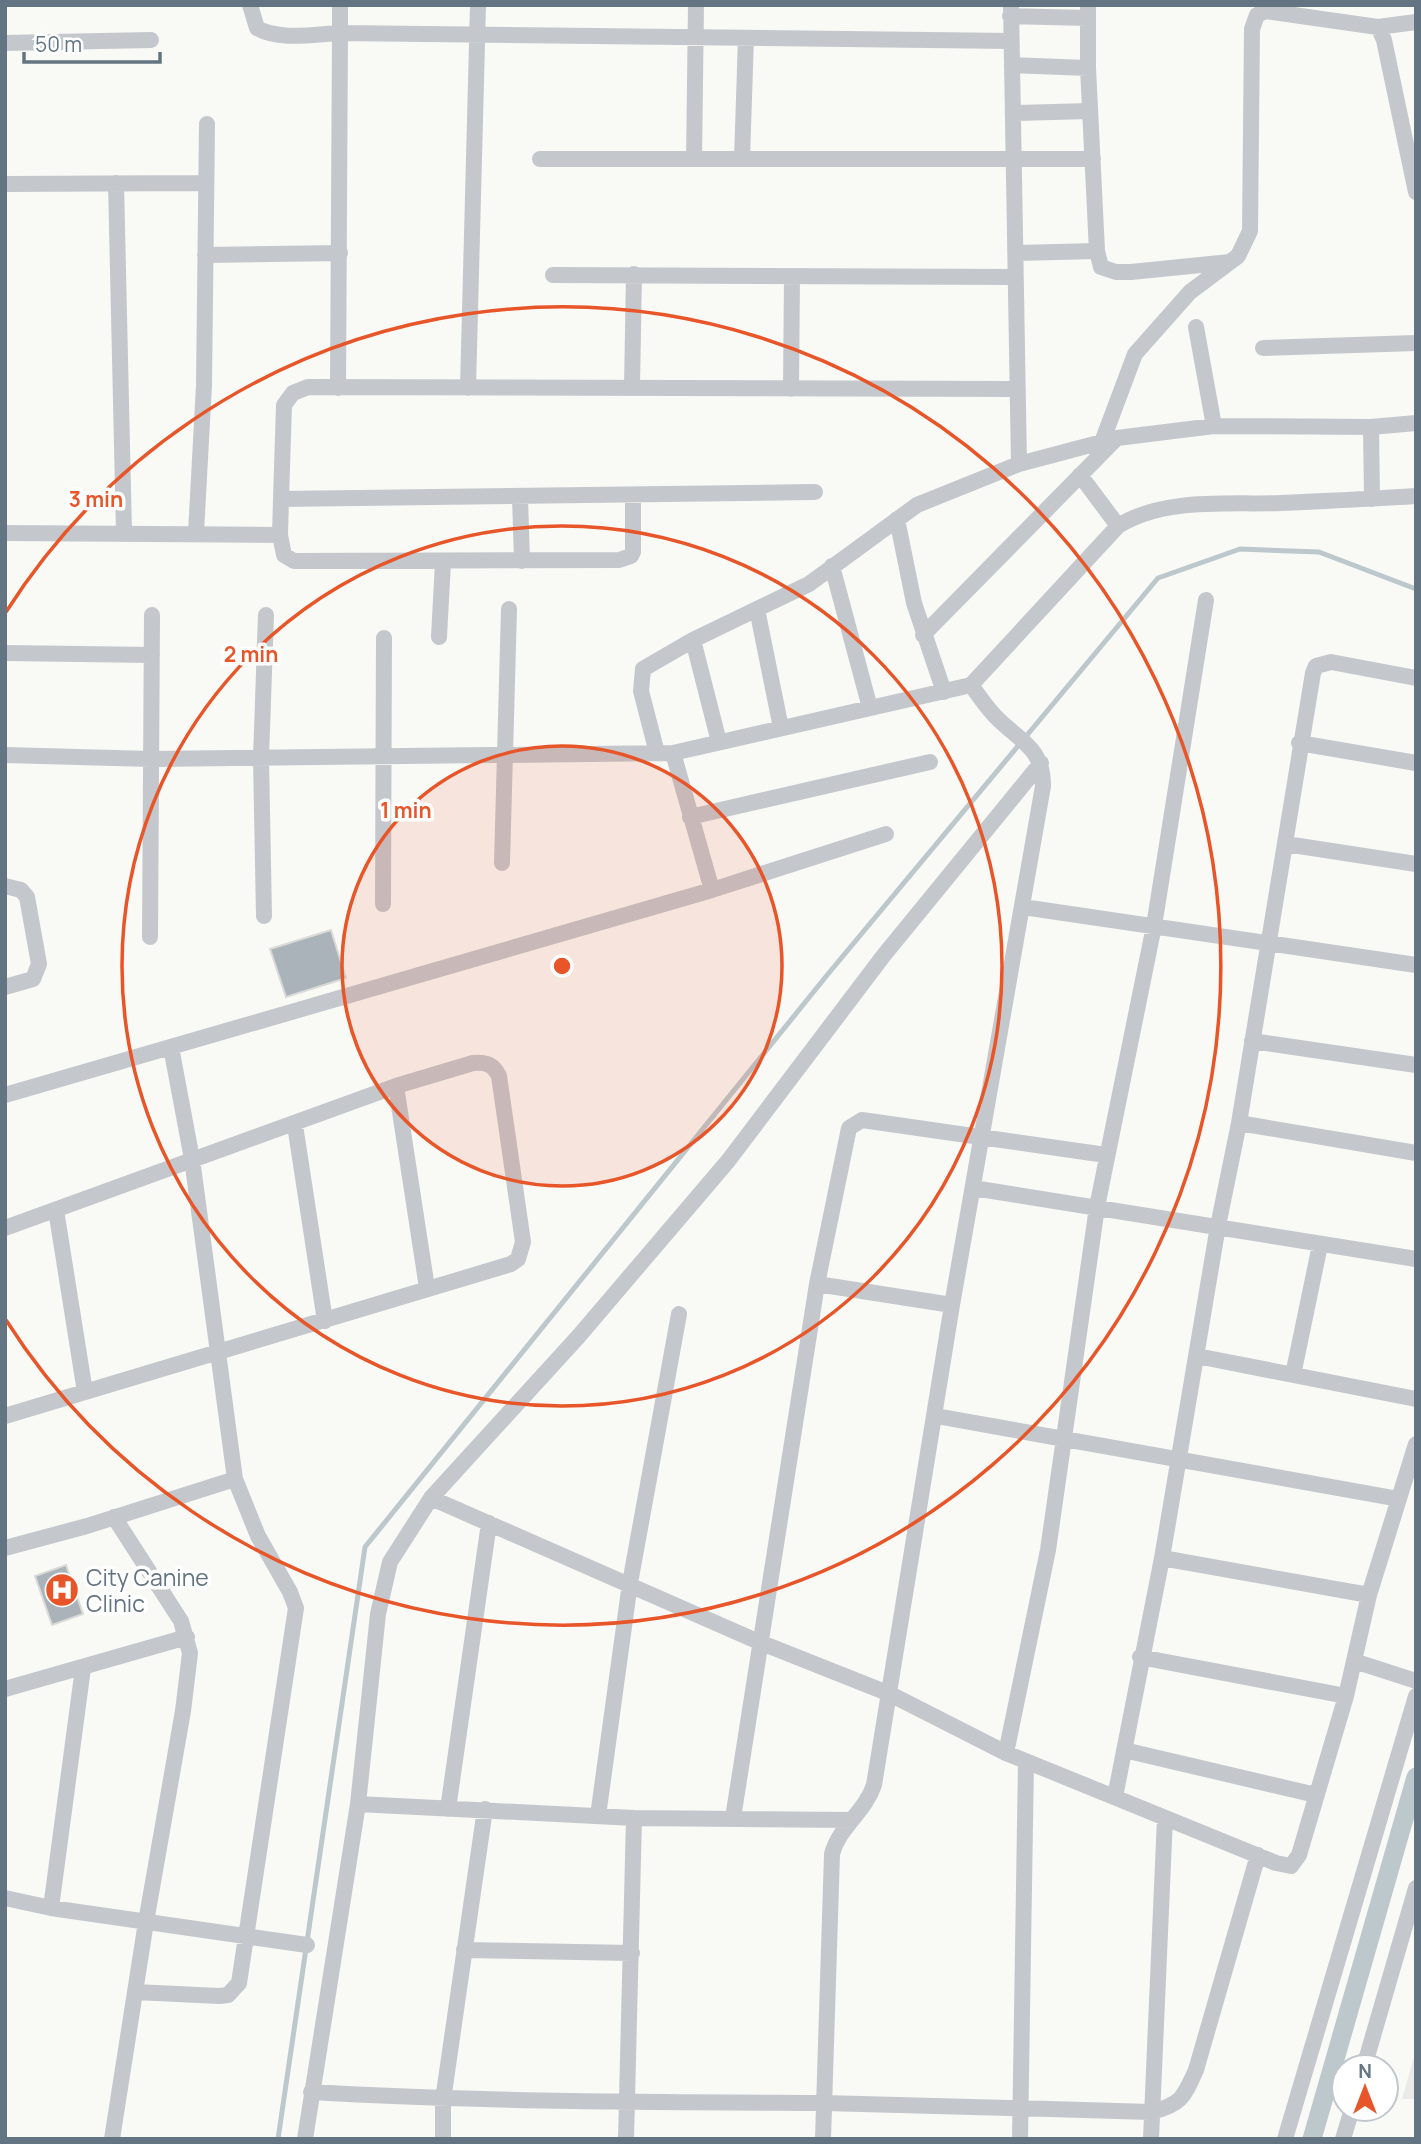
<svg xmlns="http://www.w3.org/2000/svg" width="1421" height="2144" font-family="Manrope,sans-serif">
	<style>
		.built { fill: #e9eae9 }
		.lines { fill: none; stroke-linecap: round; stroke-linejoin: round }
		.stream { stroke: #bcc8cc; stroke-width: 5 }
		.canal { stroke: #bcc8cc; stroke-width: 19 }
		.building { fill: #aab3b9; stroke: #dadad8; stroke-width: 2 }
		.street { stroke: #c4c8cc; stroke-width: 16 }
		.ring { fill: none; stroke: #e75528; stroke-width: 3.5 }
		.labels { text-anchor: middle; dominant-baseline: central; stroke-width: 7; stroke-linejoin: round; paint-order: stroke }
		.poi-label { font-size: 23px; fill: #637482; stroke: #fff; text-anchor: start }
		.centre { fill: #e75528; stroke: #fff; stroke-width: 3.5 }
		.ring-label { font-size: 21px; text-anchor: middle; font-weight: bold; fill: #e75528; stroke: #fff; stroke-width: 7; stroke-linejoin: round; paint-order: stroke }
	</style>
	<rect width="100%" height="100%" fill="#f9f9f6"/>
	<path class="built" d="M1416 2050V2099H1402Z"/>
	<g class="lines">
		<path class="stream" d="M278 2139 365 1547 828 974 1158 578 1240 549 1319 552 1416 589"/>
		<path class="canal" d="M1312 2139 1416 1777"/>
	</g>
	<path class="building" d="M331 930 346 978 286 997 270 949Z
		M66 1565 83 1614 52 1625 35 1576Z"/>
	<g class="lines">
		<path class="street" d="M250 5 257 28C279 41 315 34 340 33V5
			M1011 5 1019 464
			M1088 5V68L1097 251 1101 267 1116 272H1131L1230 262
			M1010 16 1088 18
			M1378 27 1384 40 1416 192
			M5 43 151 40
			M1012 65 1088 68
			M1013 113 1090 111
			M540 159H1093
			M694 159 696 5
			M742 159 746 38
			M116 183 124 533
			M5 184 206 183
			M1016 253 1097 251
			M205 255 340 253
			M553 275 1015 277
			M1196 327 1214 426
			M1263 348 1416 343
			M632 387 634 274
			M338 388 340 33 1011 41
			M468 388 478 5
			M791 389 792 277
			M1371 427 1372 499
			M1102 442 1135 354 1190 292 1238 256 1250 231 1252 29 1257 15 1266 11 1378 27 1416 22
			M1080 475 1118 526
			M520 498 522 561
			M281 499 284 405 293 393 308 387 1016 389
			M897 519 914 603 944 692
			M5 533 280 535 281 499 815 492
			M196 533 204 385 207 124
			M280 535 284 555 294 561 619 560 631 556 633 552V496
			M832 566 870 708
			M757 609 781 728
			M923 635 1115 440
			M439 637 443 562
			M693 640 719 742
			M5 653 152 655
			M1299 743 1416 763
			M657 753 641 691 643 669 693 640 809 584 917 505 1019 464 1117 438 1214 426 1371 427 1416 423
			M5 755 151 759 673 753 971 685 1118 526C1164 497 1229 505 1281 503 1326 501 1371 499 1416 496
			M690 817 930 762
			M1286 844 1416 864
			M502 863 509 609
			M5 886 21 890 27 897 39 964 33 979 5 987
			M712 890 886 834
			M383 904 384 638
			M1023 907 1416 965
			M264 916 261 758 266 615
			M150 937 152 615
			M1252 1041 1416 1065
			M396 1086 427 1288
			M5 1095 712 890 673 753
			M1239 1123 1416 1153
			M295 1125 325 1321
			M973 1188 1416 1259
			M56 1210 85 1392
			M5 1228 396 1086 473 1063C486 1062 493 1064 499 1076L523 1242 518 1259 511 1264 5 1416
			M817 1284 952 1305
			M1197 1356 1416 1399
			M1293 1375 1320 1245
			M936 1416 1399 1499
			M431 1498 759 1642 890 1694 1006 1753 1276 1863 1291 1866 1299 1855 1346 1696 1369 1595 1416 1444
			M5 1548 87 1526 235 1479
			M1162 1558 1369 1595
			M1140 1657 1346 1696
			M1354 1661 1416 1681
			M5 1689 187 1637
			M1124 1750 1316 1795
			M1006 1753 1048 1550 1097 1207 1154 926 1206 600
			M1115 1797 1162 1558 1218 1226 1239 1123 1313 673 1316 666 1331 662 1416 678
			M358 1804 634 1818 852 1820
			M448 1809 489 1523
			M598 1816 630 1583 679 1314
			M733 1818 817 1284 849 1128 862 1120 1106 1155
			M5 1898 51 1908 307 1945
			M51 1908 83 1668
			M464 1950 632 1953
			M135 1992 219 1996 228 1995 239 1983 296 1608 290 1592 258 1536 235 1479 192 1159 171 1047
			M1364 2067 1416 1888
			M311 2092C482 2102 652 2102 824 2103 933 2105 1042 2109 1151 2112 1181 2105 1184 2097 1196 2070L1258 1855
			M112 2139 146 1922 183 1711 190 1653 181 1621 114 1517
			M305 2139 358 1804 378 1614 390 1562 431 1498 578 1337 728 1161 884 955 1041 763
			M443 2139V2100L485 1809
			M626 2139 634 1818
			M823 2139 832 1854C839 1827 865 1812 874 1785L952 1305 1043 786C1043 749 1023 743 999 720 988 710 980 697 971 685
			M1020 2139 1026 1761
			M1151 2139 1165 1818
			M1285 2139 1416 1696
			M1343 2139 1352 2109"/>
	</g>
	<circle cx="562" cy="966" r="220" fill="#e75528" fill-opacity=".12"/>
	<g class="ring">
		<circle cx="562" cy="966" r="220"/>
		<circle cx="562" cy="966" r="440"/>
		<path d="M6 612A659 659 0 1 1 6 1320"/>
	</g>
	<defs>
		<g id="hospital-disc" transform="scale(1.75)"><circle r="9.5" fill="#e75528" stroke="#fff"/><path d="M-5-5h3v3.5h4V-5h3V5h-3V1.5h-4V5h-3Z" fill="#fff"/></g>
	</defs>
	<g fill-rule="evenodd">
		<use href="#hospital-disc" x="62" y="1590"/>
	</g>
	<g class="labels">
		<g class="poi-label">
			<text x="86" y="1577">City Canine<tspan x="86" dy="26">Clinic</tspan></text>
		</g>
	</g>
	<circle cx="562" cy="966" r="10" class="centre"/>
	<g class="ring-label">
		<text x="96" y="507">3 min</text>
		<text x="251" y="662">2 min</text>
		<text x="406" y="818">1 min</text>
	</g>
	<rect width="1421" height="2144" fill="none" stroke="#637482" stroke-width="14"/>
	<g transform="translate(1365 2088)"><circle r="33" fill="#ffffff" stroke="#c1c7cd" stroke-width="2"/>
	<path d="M0-5L12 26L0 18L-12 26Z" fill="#e75528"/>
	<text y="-10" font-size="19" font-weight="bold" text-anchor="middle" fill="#637482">N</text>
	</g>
	<path d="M24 52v10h136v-10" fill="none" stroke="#637482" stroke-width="3.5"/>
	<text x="35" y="52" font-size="21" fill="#637482" stroke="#ffffff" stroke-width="5" paint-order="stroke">50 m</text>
</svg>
